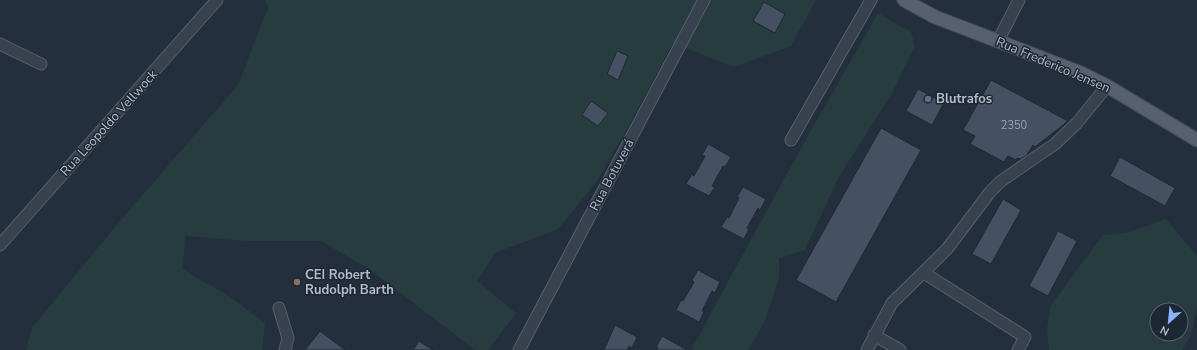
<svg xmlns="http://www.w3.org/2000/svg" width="1197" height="350" font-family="'Nunito Sans',sans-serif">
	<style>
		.green { fill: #263c3f; fill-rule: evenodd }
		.building { fill: #455162; stroke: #1f2835 }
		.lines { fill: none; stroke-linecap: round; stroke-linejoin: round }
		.minor-casing { stroke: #565f6c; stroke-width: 13 }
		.major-casing { stroke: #414a57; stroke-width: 15 }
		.minor { stroke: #38414e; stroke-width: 11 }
		.major { stroke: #56606e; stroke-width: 13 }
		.service-dot { fill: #5c6f8a; stroke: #1d2633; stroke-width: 1.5 }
		.education-dot { fill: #8d6e63; stroke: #1d2633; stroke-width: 1.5 }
		.labels { text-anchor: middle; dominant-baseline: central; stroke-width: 3; stroke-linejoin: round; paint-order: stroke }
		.number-label { font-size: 11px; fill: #98a1af }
		.street-label { font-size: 13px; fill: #b4bcc9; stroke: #1d2633 }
		.poi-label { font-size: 13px; font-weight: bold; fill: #b4bcc9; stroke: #1d2633; text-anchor: start }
	</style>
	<rect width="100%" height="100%" fill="#242f3e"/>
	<path class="green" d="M265 0H816L791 46 734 67 673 43 628 127 597 181 558 229 495 253 477 281 516 313 488 350H475L368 268 321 241H247L185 236 183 269 233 299 265 323 262 350H26L32 328 114 228 238 85 268 8Z
		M878 13 911 32 915 46 891 95 840 175 805 250 779 258V278L764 323 748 350H691L802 146Z
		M1166 219 1197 256V306L1191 336 1182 350H1049L1047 328 1051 305 1103 235 1129 232ZM1157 310H1181V334H1157Z"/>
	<path class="building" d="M764 2 785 14 775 33 753 21Z
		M617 51 628 56 618 80 607 74Z
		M991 80 1068 121 1035 147 1033 145 1026 156 1020 159 1017 158 1016 160 1008 156 1004 162 970 144 975 136 963 130Z
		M918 89 944 103 932 125 906 111Z
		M591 101 608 113 598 126 582 115Z
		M881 128 921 150 836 302 796 280Z
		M708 144 731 157 725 167 723 166 712 186 715 187 709 196 686 184 692 174 694 176 705 156 702 155Z
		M1120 157 1175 188 1165 206 1110 176Z
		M743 187 766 199 760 210 758 208 747 228 749 229 744 239 721 227 727 217 729 218 739 198 737 197Z
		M1003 199 1021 210 991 264 972 254Z
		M1058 231 1077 241 1048 296 1029 286Z
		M698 270 720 282 715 293 712 291 702 311 704 312 699 322 676 310 681 300 683 301 694 282 692 280Z
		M615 325 637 337 632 348 629 346 627 350H604Z
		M320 331 345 350H305Z
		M662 336 687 350H657L658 348 656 347Z
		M419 341 433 350H413Z"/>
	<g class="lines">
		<g class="minor-casing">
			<path id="minor" d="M998 41 1019 0
				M0 44 41 64
				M791 140 871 0
				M0 245 217 0
				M924 273 1025 337 1018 350
				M279 308 288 338 285 350
				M874 335 900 350
				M519 350 704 0
				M867 350 892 303 947 249 990 192 1001 181 1055 144 1077 123 1107 86"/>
		</g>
		<g class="major-casing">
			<path id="major" d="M904 0 935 17 1081 73 1107 86 1197 140"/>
		</g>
		<use href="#minor" class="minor"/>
		<use href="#major" class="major"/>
	</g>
	<circle class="service-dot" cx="928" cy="99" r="4"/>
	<circle class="education-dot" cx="297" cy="282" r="4"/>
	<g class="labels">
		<g class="number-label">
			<text x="1014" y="125">2350</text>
		</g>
		<g class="street-label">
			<text transform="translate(1053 65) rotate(23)">Rua Frederico Jensen</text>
			<text transform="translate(109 123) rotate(-48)">Rua Leopoldo Vellwock</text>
			<text transform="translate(612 175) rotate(-62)">Rua Botuverá</text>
		</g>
		<g class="poi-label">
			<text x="936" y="99">Blutrafos</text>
			<text x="305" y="275">CEI Robert<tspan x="305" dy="15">Rudolph Barth</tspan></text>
		</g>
	</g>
	<g transform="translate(1169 322) rotate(207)"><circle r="19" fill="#1d2633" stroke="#59626f"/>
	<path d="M0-3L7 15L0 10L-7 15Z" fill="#8ab4f8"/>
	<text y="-6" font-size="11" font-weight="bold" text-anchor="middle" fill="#b4bcc9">N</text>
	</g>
</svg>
